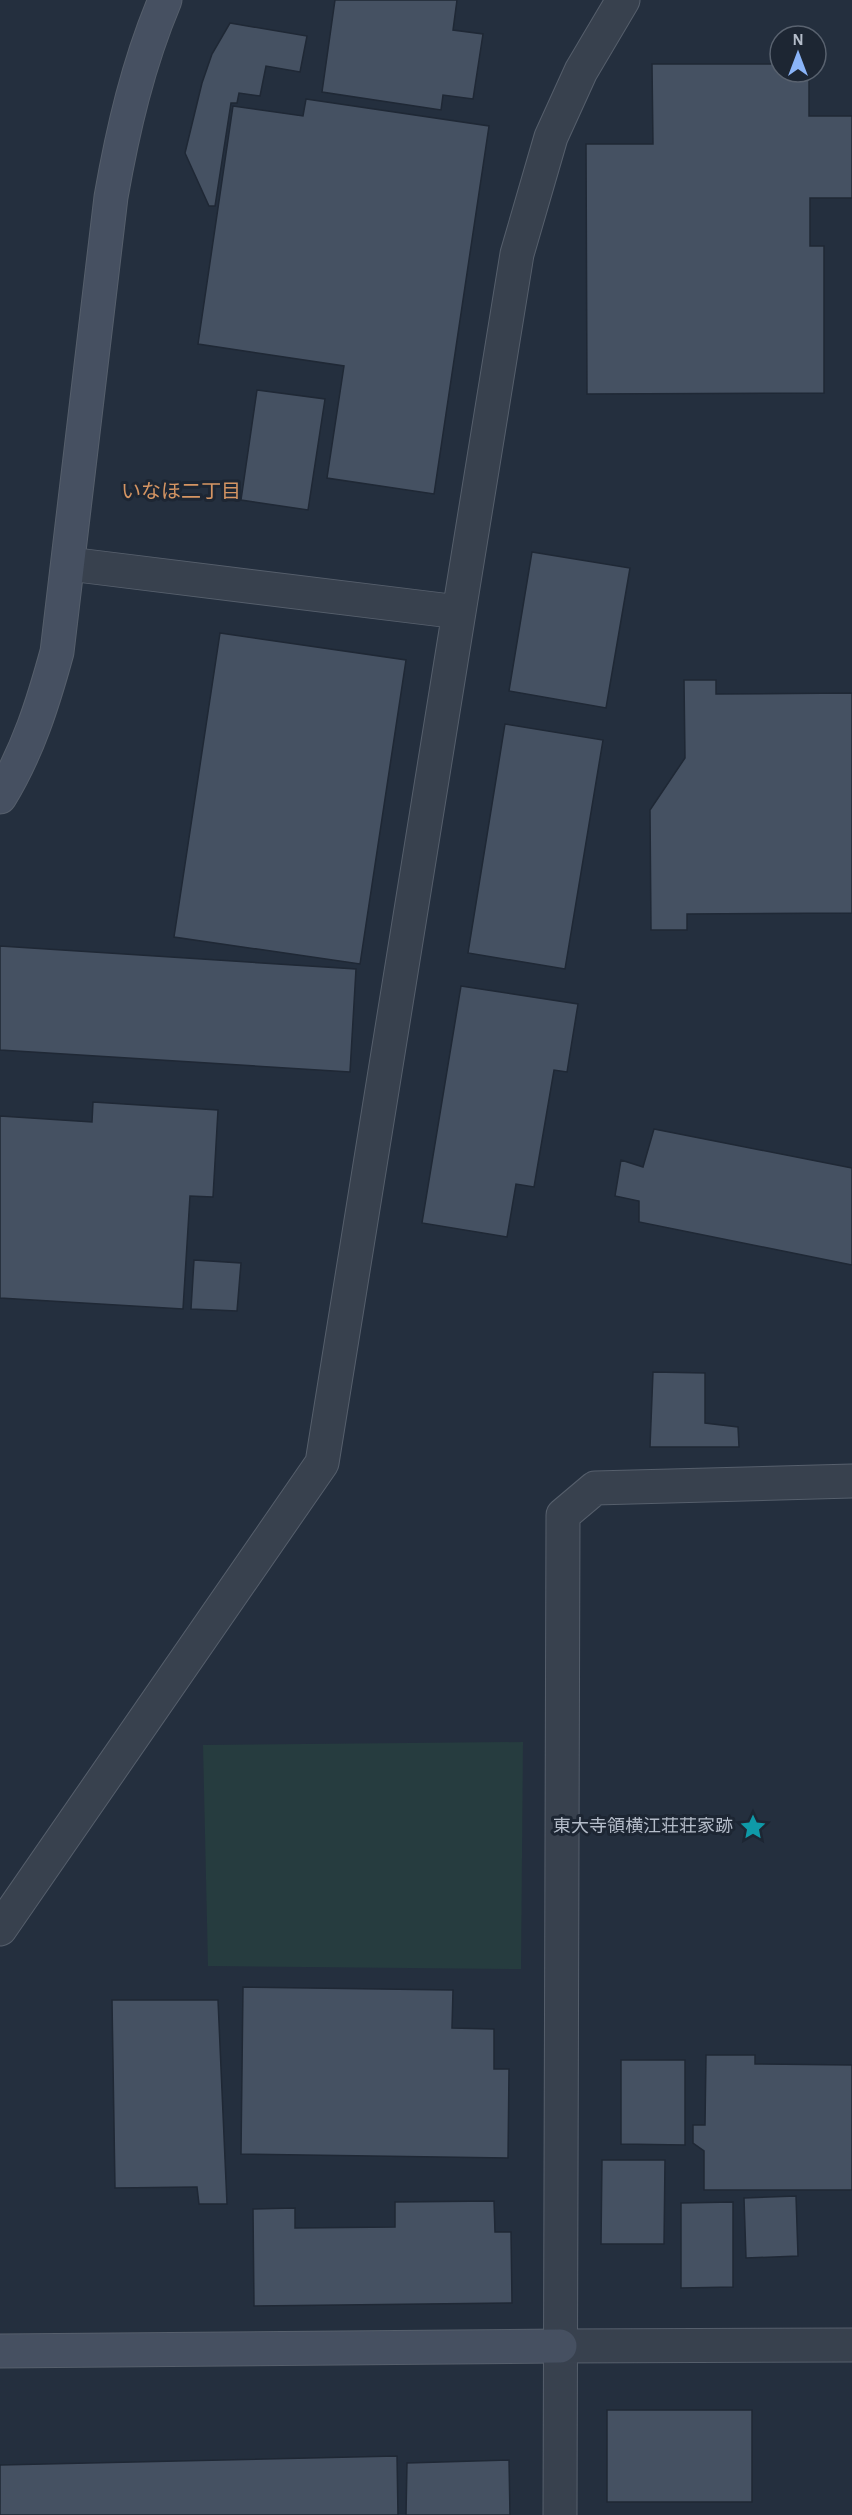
<svg xmlns="http://www.w3.org/2000/svg" width="852" height="2515" font-family="'Alegreya Sans','Noto Sans JP',sans-serif">
	<style>
		.green { fill: #263c3f }
		.building { fill: #455162; stroke: #1f2835; stroke-width: 1.5 }
		.lines { fill: none; stroke-linecap: round; stroke-linejoin: round }
		.street-casing { stroke: #565f6c; stroke-width: 35 }
		.secondary-casing { stroke: #565f6c; stroke-width: 35 }
		.street { stroke: #38414e; stroke-width: 33 }
		.secondary { stroke: #465061; stroke-width: 33 }
		.labels { text-anchor: middle; dominant-baseline: central; stroke-width: 6; stroke-linejoin: round; paint-order: stroke }
		.poi-label { font-size: 18px; fill: #b4bcc9; stroke: #1d2633; text-anchor: end }
		.neighbourhood-label { font-size: 20px; fill: #d59563; stroke: #1d2633 }
	</style>
	<rect width="100%" height="100%" fill="#242f3e"/>
	<path class="green" d="M523 1742 521 1969 208 1966 203 1745Z"/>
	<path class="building" d="M335 0H457L453 30 483 34 473 99 443 95 441 110 322 92Z
		M230 23 307 36 300 72 266 66 260 96 239 93 237 103H231L215 206H209L185 153 202 83 212 54Z
		M652 64H780V72H809V116H852V198H810V246H824V393L587 394 586 144H653Z
		M306 99 489 126 434 494 327 478 344 366 198 344 233 106 303 116Z
		M257 390 325 399 308 510 241 500Z
		M532 552 630 568 606 708 509 691Z
		M220 633 406 660 360 964 174 937Z
		M684 680H716V694L852 693V913L687 914V930H651L650 810 685 758Z
		M505 724 603 740 565 969 468 953Z
		M0 946 356 969 350 1072 0 1050Z
		M461 986 578 1004 567 1072 554 1070 534 1187 516 1184 507 1237 422 1223Z
		M93 1102 218 1110 213 1197 190 1196 183 1309 0 1298V1116L92 1122Z
		M654 1129 852 1168V1265L639 1222V1201L615 1196 621 1160 643 1167Z
		M194 1260 241 1263 237 1311 191 1309Z
		M653 1372 705 1373V1423L738 1427 739 1447H650Z
		M243 1987 453 1990 452 2028 494 2029V2069H509L508 2158 241 2154Z
		M112 2000H218L227 2204H199L197 2187 115 2188Z
		M706 2055H755V2064L852 2065V2190H704V2151L693 2143V2125H705Z
		M621 2060H685V2145L621 2144Z
		M602 2160H665L664 2244H601Z
		M796 2196 798 2256 746 2258 744 2198Z
		M494 2201 495 2232H511L512 2303 254 2306 253 2209 295 2208V2228L395 2227V2202Z
		M733 2202V2287L681 2288V2203Z
		M607 2410H752V2502H607Z
		M397 2456 398 2515H0V2465Z
		M509 2460 510 2515H406L407 2463Z"/>
	<g class="lines">
		<g class="street-casing">
			<path id="street" d="M69 564 459 612 517 254 551 137 581 71 623 0
				M0 1929 322 1463 459 612
				M560 2346 852 2345
				M560 2515 563 1515 595 1488 852 1481"/>
		</g>
		<g class="secondary-casing">
			<path id="secondary" d="M0 797C28 751 43 703 57 652L111 197C123 129 138 64 165 0
				M0 2351 560 2346"/>
		</g>
		<use href="#street" class="street"/>
		<use href="#secondary" class="secondary"/>
	</g>
	<defs>
		<g id="sight-bare" transform="scale(2.07)"><path d="M0-6L1.8-2.2L6-1.7L2.9 1.2L3.7 5.4L0 3.3L-3.7 5.4L-2.9 1.2L-6-1.7L-1.8-2.2Z" fill="#0f9aa8" stroke="#1d2633" stroke-width="2.5" paint-order="stroke"/></g>
	</defs>
	<g fill-rule="evenodd">
		<use href="#sight-bare" x="753" y="1827"/>
	</g>
	<g class="labels">
		<g class="poi-label">
			<text x="733" y="1827">東大寺領横江荘荘家跡</text>
		</g>
		<g class="neighbourhood-label">
			<text x="181" y="492">いなほ二丁目</text>
		</g>
	</g>
	<g transform="translate(798 54)"><circle r="28" fill="#1d2633" stroke="#59626f" stroke-width="1.5"/>
	<path d="M0-4.5L10 22L0 15L-10 22Z" fill="#8ab4f8"/>
	<text y="-9" font-size="16" font-weight="bold" text-anchor="middle" fill="#b4bcc9">N</text>
	</g>
</svg>
